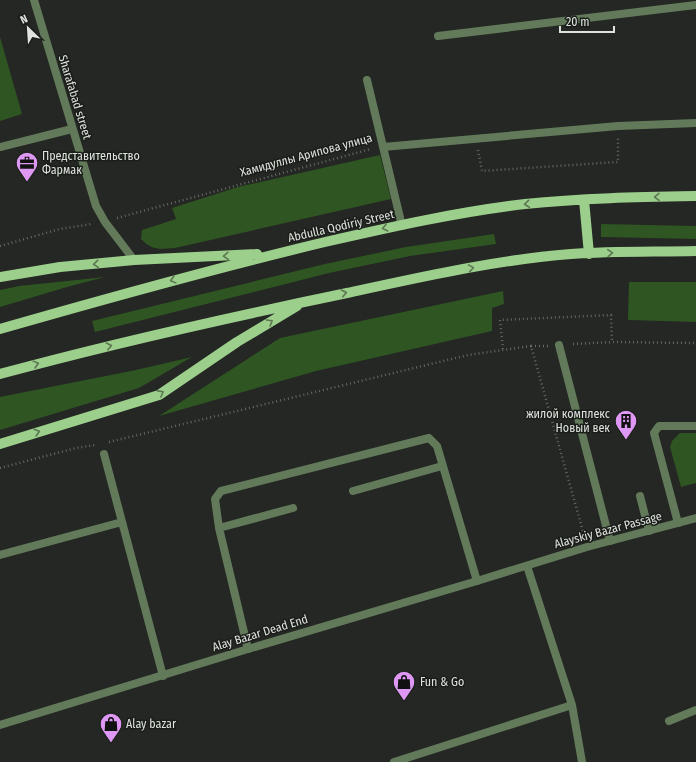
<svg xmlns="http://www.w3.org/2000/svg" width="696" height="762" font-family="'Fira Sans Condensed',sans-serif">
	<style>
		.green { fill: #2f5522 }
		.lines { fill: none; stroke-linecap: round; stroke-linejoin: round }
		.path { stroke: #656864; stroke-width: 2.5; stroke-dasharray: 1 3; stroke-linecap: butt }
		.lane { stroke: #627a5a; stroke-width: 8 }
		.street { stroke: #627a5a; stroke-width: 8 }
		.primary { stroke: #9dcf8c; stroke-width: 10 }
		.oneway { stroke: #5c7652 }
		.labels { text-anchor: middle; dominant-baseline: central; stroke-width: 3; stroke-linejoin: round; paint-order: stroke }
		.street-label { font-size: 12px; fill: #dfe2de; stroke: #1a1e19 }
		.poi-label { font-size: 12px; fill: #dfe2de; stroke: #1a1e19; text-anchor: start }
	</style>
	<rect width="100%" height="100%" fill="#242723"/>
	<path class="green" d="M0 37 22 114 0 121Z
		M380 155 391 199 175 248C159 249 153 251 141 239L142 230 176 219 172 208 238 187Z
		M601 224 696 226V239L601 237Z
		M494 234 496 244 410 256 329 273 95 332 92 321 325 264 406 247Z
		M105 277 67 287 0 307V290L19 286Z
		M629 282H696V322L628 320Z
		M503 291 504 304 492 308V331L316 371 159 416 280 338Z
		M192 357 139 388 0 430V397L136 370Z
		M680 433H696V483L681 487 670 447 672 441Z"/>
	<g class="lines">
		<path class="path" d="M478 150 482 171 602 163 618 162V138
			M117 218 371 149
			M0 246 60 229 91 224
			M573 344 613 342 696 343
			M531 346H548
			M503 349 500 320 611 315 612 342
			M109 442 468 355 531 346 584 535
			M0 468 76 448 95 445"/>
		<path class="lane" d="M438 36 696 5
			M367 80 402 226
			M0 147 72 129
			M383 147 618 126 696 123
			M559 345 610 541
			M104 454 163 676
			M353 491 442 466
			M640 496 649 531
			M678 523 654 433 659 426H696
			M219 528 293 508
			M0 555 122 522
			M527 566 572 705 582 762
			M248 649 219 528 215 499 221 491 429 438 437 446 477 581
			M669 721 696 710
			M394 762 572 705"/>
		<path class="street" d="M34 0 96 206 105 222 134 260
			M0 725 248 649 477 581 587 547 696 518"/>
		<path class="primary" d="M584 200 589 254
			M0 277 60 267 134 260 257 254
			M0 329C108 298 216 268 325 242 391 227 457 212 525 204 581 198 639 197 696 196
			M0 374C114 343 231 317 347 293 421 277 495 260 571 254 613 251 654 252 696 251
			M0 444 159 395 237 342 297 306"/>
	</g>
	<defs><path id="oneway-chevron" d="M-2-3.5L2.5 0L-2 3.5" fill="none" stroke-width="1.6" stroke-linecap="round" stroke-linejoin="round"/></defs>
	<g class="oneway">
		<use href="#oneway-chevron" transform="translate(657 197) rotate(179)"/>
		<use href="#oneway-chevron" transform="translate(527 204) rotate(174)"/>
		<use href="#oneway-chevron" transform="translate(385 228) rotate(167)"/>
		<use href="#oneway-chevron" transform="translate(610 253) rotate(-3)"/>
		<use href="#oneway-chevron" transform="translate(226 256) rotate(177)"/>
		<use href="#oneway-chevron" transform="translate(96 264) rotate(175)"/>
		<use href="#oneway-chevron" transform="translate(471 268) rotate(-9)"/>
		<use href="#oneway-chevron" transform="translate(173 280) rotate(165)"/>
		<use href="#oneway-chevron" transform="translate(344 293) rotate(-12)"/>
		<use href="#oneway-chevron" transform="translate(270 322) rotate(-31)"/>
		<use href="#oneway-chevron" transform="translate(109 346) rotate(-13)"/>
		<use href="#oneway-chevron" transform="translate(36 364) rotate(-15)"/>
		<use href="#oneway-chevron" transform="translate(161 393) rotate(-29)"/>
		<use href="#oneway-chevron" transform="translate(37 432) rotate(-17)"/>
	</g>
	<defs>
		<g id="office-pin" transform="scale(1.15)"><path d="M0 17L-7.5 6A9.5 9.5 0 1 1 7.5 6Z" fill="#de98f3" stroke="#1a1e19"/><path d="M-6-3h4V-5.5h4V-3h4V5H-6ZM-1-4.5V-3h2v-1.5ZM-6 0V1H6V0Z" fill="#111"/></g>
		<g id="building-pin" transform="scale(1.15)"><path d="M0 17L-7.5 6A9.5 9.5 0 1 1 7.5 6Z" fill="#de98f3" stroke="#1a1e19"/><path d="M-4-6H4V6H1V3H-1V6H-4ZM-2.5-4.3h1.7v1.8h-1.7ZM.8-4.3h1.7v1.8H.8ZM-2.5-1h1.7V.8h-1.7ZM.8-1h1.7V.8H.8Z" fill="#111"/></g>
		<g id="shop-pin" transform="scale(1.15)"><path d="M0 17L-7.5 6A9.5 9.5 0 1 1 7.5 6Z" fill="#de98f3" stroke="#1a1e19"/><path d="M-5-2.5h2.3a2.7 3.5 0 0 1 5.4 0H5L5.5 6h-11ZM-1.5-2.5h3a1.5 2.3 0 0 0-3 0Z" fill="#111"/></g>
	</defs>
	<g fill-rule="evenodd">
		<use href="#office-pin" x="27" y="163"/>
		<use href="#building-pin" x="626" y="421"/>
		<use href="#shop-pin" x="404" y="682"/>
		<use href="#shop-pin" x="111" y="724"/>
	</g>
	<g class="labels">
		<g class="street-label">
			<text transform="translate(75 97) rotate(73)">Sharafabad street</text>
			<text transform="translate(306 155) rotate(-15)">Хамидуллы Арипова улица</text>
			<text transform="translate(341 226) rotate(-13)">Abdulla Qodiriy Street</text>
			<text transform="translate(608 530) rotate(-15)">Alayskiy Bazar Passage</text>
			<text transform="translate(260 633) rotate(-17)">Alay Bazar Dead End</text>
		</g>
		<g class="poi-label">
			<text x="42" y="156">Представительство<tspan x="42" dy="14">Фармак</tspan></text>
			<text x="610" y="414" text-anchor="end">жилой комплекс<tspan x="610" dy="14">Новый век</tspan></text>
			<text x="420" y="682">Fun &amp; Go</text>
			<text x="126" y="724">Alay bazar</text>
		</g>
	</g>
	<g transform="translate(28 28) rotate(335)" stroke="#1a1e19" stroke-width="3" paint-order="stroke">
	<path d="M0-3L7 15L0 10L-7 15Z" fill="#dfe2de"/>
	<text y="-6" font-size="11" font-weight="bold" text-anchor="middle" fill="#dfe2de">N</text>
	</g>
	<path d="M560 26v6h54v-6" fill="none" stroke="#dfe2de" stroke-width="2"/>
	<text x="566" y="26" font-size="12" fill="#dfe2de" stroke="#1a1e19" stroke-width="3" paint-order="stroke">20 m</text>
</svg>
